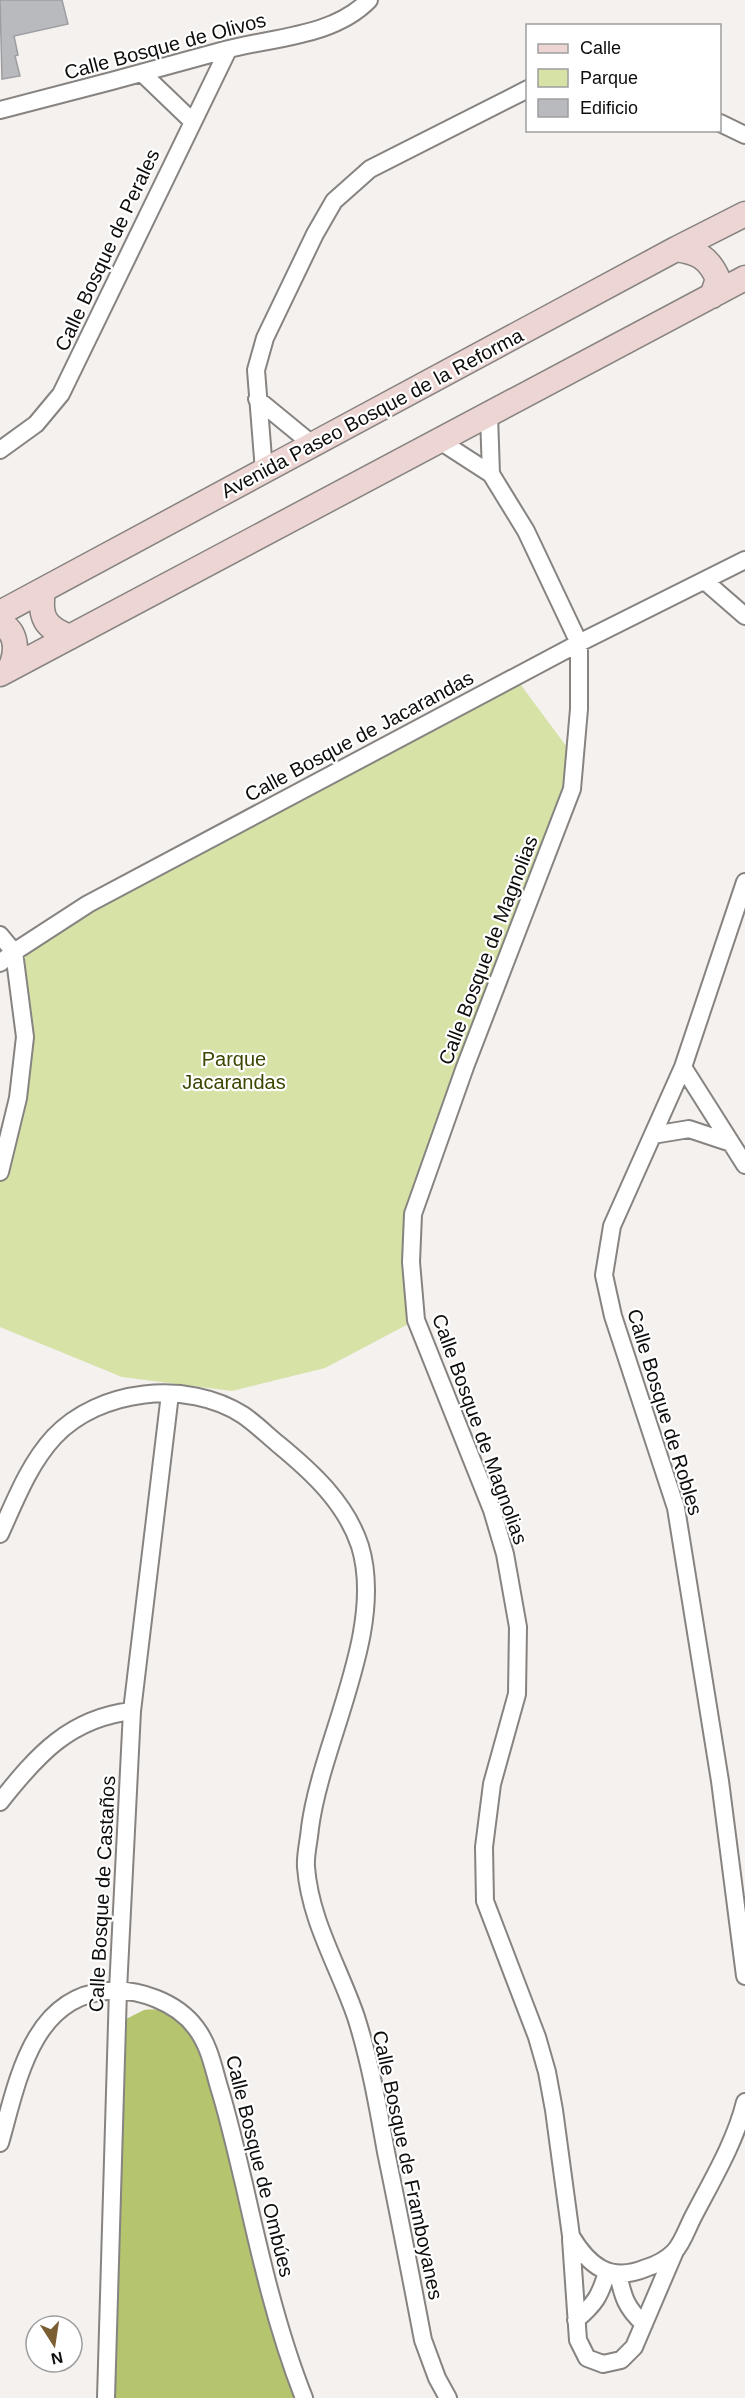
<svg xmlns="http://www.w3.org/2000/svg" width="745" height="2398" font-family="Arial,sans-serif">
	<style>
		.green { fill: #d6e2a6 }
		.forest { fill: #b5c56d }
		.building { fill: #b9babd; stroke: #9e9ea2; stroke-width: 1.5 }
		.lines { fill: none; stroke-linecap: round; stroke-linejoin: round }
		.street-casing { stroke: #868381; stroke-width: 20 }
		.secondary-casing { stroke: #868381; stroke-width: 27 }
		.street { stroke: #fff; stroke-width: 16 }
		.secondary { stroke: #ecd5d2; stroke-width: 24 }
		.labels { text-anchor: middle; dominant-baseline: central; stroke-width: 4.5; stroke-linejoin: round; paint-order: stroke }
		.street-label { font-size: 20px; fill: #0e0d0c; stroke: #fff }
		.park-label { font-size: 20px; fill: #3d4600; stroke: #fff }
	</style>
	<rect width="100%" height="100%" fill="#f4f1ef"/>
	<path class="green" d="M515 677 575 758 413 1214 416 1320 325 1368 232 1391 122 1377 0 1327V1163L19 1090 14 952Z"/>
	<path class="forest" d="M144 2010C172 2007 180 2022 198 2040L298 2398H114L124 2020Z"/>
	<path class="building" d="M0 0H62L68 24 14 36 18 55 15 56 20 76 2 79Z"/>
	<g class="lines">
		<g class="street-casing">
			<path id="street" d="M143 74 192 121
				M0 110C75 91 150 71 225 50 273 37 333 37 369 0
				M720 123 745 135
				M257 399 313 445
				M489 415 491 474
				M440 441 491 474 526 531 579 643V709L572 789 465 1067 413 1214 411 1262 416 1320 492 1510 505 1554 518 1627 517 1694 492 1784 484 1847 485 1901 537 2037 547 2072 554 2110 571 2236C589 2266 610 2283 646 2268 656 2265 667 2259 674 2252 682 2244 687 2229 692 2219 711 2182 735 2143 745 2102
				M0 450 36 424 61 394 228 50
				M264 471 256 370 265 338 315 234 334 201 370 169 528 89
				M701 582 707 583 745 616
				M745 882 683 1067 612 1226 604 1275 613 1316 676 1508 720 1781 745 1976
				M0 935 14 952 25 1037 18 1098 0 1172
				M0 963 14 952 88 904 579 643 745 560
				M683 1067 745 1165
				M653 1135 689 1129 731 1143
				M0 1534C15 1501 29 1464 54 1437 99 1389 187 1379 243 1415 255 1423 267 1435 278 1444 312 1472 346 1503 360 1546 386 1631 321 1742 310 1828 309 1841 305 1855 306 1867 310 1921 339 1967 356 2017 370 2061 378 2107 386 2152 399 2214 411 2277 423 2340L437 2378 448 2398
				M0 1802C37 1755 70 1718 132 1711
				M0 2143C17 2084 31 1997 107 1991 138 1988 177 2002 196 2028 209 2045 213 2066 219 2087 229 2119 236 2151 244 2184 260 2255 277 2330 304 2398
				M571 2239 578 2340 587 2358 603 2364 621 2360 634 2347 675 2251
				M618 2274C623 2297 626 2308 644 2324
				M576 2320C595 2304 600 2296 607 2272
				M106 2398 118 1990 132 1711 170 1394"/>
		</g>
		<g class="secondary-casing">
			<path id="secondary" d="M676 249C698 252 709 258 718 279L712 296
				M43 591C39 617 45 628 70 637
				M0 613 676 249 745 214
				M0 623C18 632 17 651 11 667
				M0 674 745 278"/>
		</g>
		<use href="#street" class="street"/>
		<use href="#secondary" class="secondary"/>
	</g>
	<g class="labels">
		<g class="street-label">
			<text transform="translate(165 46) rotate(-15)">Calle Bosque de Olivos</text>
			<text transform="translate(107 250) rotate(-65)">Calle Bosque de Perales</text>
			<text transform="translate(372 413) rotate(-28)">Avenida Paseo Bosque de la Reforma</text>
			<text transform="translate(359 736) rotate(-28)">Calle Bosque de Jacarandas</text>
			<text transform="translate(488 950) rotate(-69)">Calle Bosque de Magnolias</text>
			<text transform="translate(665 1412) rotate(73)">Calle Bosque de Robles</text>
			<text transform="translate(480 1429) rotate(70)">Calle Bosque de Magnolias</text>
			<text transform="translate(102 1894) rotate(-87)">Calle Bosque de Castaños</text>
			<text transform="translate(408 2165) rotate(78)">Calle Bosque de Framboyanes</text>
			<text transform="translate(260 2166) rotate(76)">Calle Bosque de Ombúes</text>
		</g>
		<g class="park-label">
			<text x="234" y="1059">Parque<tspan x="234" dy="23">Jacarandas</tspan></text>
		</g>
	</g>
	<rect x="526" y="24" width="195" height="108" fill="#ffffff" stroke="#9f9e9e" stroke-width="1.5"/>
	<rect x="538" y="44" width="30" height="9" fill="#ecd5d2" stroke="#9f9e9e" stroke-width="1.5"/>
	<text x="580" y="54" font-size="18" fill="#0e0d0c">Calle</text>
	<rect x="538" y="69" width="30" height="18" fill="#d6e2a6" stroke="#9f9e9e" stroke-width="1.5"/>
	<text x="580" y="84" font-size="18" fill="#0e0d0c">Parque</text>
	<rect x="538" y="99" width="30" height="18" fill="#b9babd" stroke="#9f9e9e" stroke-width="1.5"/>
	<text x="580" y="114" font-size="18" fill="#0e0d0c">Edificio</text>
	<g transform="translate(54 2344) rotate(168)"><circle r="28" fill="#ffffff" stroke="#9f9e9e" stroke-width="1.5"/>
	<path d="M0-4.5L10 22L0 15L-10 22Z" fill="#7b5f32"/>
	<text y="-9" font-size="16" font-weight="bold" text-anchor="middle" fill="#0e0d0c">N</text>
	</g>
</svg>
